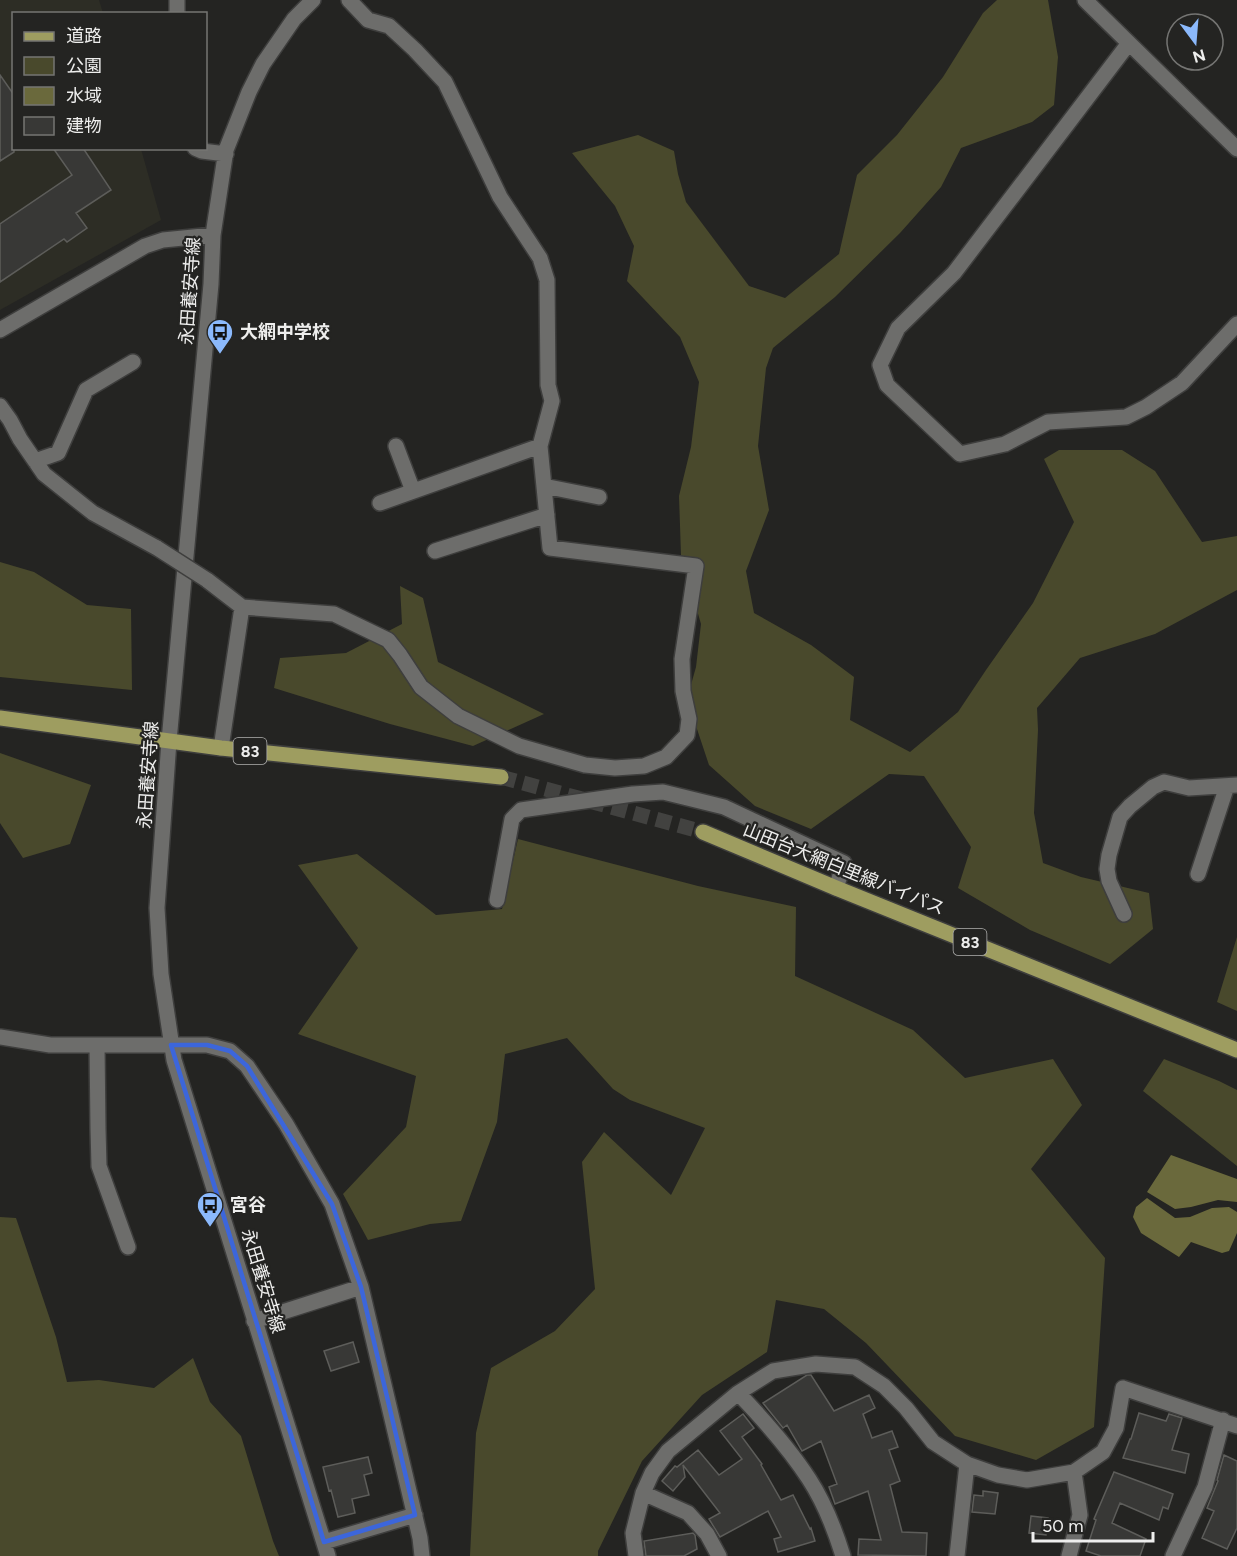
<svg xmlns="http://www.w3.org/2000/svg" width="1237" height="1556" font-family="Figtree,'Noto Sans JP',sans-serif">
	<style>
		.built { fill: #2d2d25 }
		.green { fill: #49492c }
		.water { fill: #6a693c }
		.building { fill: #383836; stroke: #5d5d5a; stroke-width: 1.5 }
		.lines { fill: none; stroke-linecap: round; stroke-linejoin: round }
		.major-tunnel { stroke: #424240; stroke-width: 15; stroke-dasharray: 15 8; stroke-linecap: butt }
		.minor-casing { stroke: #3e3e3d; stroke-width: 18 }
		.major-casing { stroke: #3e3e3d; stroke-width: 18 }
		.minor { stroke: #6d6d6b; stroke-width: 15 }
		.major { stroke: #9e9d60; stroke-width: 15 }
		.minor-bridge-casing { stroke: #3e3e3d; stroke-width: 18; stroke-linecap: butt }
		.minor-bridge { stroke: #6d6d6b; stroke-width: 15 }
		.marked { fill: none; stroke: #3c66db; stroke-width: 4.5; stroke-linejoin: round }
		.labels { text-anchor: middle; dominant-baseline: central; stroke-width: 4.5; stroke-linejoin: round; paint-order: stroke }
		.shield { fill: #242422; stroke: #b1b1b0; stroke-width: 1.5 }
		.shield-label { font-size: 16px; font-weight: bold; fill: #eeeeed }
		.street-label { font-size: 18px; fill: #eeeeed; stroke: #242422 }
		.poi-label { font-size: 18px; font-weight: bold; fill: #eeeeed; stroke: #242422; text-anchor: start }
	</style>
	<rect width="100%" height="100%" fill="#242422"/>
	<path class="built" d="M0 0H99L103 13 14 14V148L141 149 161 220 0 310Z"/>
	<path class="green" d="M997 0H1048L1058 57 1054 105 1032 122 961 148 941 187 900 233 835 297 773 348 766 368 758 446 769 510 746 571 754 613 811 645 854 677 850 720 910 752 958 712 986 670 1033 603 1074 522 1044 459 1059 450H1122L1155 471 1202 542 1237 536V590L1155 634 1080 658 1037 708 1038 730 1034 813 1043 863 1081 877 1149 893 1153 929 1110 964 1030 930 958 888 971 847 924 776 889 774 811 829 755 806 709 765 687 699 696 667 701 624 681 555 679 496 691 447 699 382 680 337 627 281 634 246 615 206 572 153 638 135 674 151 678 174 686 202 749 286 785 298 839 254 857 175 897 135 943 77 983 13Z
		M0 562 34 572 87 605 131 609 132 690 0 677Z
		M400 586 423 598 438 662 544 714 473 746 390 724 274 688 280 658 346 653 402 624Z
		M0 753 91 785 70 844 23 858 0 823Z
		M518 839 698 886 796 907 795 976 913 1030 965 1078 1053 1059 1082 1105 1031 1169 1105 1258 1094 1427 1036 1460 955 1436 866 1343 824 1309 776 1300 767 1352 702 1395 642 1461 598 1551V1556H470L476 1433 491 1368 555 1331 595 1289 582 1162 604 1132 671 1195 705 1128 630 1100 613 1089 567 1038 505 1054 497 1122 461 1221 430 1224 368 1240 343 1194 406 1127 416 1076 298 1034 358 948 298 865 357 854 436 915 502 909Z
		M1237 937V1011L1217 1002Z
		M1164 1059 1219 1081 1237 1090V1166L1143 1091Z
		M0 1217 16 1218 56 1337 67 1382 99 1380 154 1388 193 1358 210 1402 241 1436 273 1541 279 1556H0Z"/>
	<path class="water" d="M1171 1155 1237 1179V1202L1218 1200 1191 1207 1175 1209 1147 1192Z
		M1147 1198 1175 1218 1190 1217 1212 1208 1229 1207 1237 1212V1233L1229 1251 1222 1253 1191 1242 1179 1257 1141 1233 1133 1217 1136 1207Z"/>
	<path class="building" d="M0 75 14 95V152L0 161Z
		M53 148H83L111 190 76 213 87 228 67 242 64 239 0 282V224L72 175Z
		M353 1342 359 1362 331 1371 324 1351Z
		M807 1375H811L834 1411 869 1395 875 1408 863 1414 872 1438 892 1431 898 1447 889 1450 900 1481 890 1485 902 1532 927 1533 926 1556 858 1555 859 1539 881 1540 868 1491 835 1504 829 1487 837 1484 821 1441 802 1451 787 1425 783 1428 763 1403Z
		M1139 1413 1166 1421 1169 1414 1182 1418 1172 1450 1189 1454 1185 1473 1123 1458 1130 1439H1131Z
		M743 1414 754 1428 742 1437 762 1464 761 1465 781 1500 793 1495 810 1529 811 1528 815 1541 778 1552 774 1539 781 1537 768 1511 720 1537 709 1519 720 1513 683 1465 685 1477 673 1491 662 1481 675 1466 677 1467 698 1450 719 1475 742 1459 720 1431Z
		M1224 1455 1237 1461V1528L1227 1549 1202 1538 1214 1511 1207 1508 1218 1481 1217 1480Z
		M368 1457 372 1473 364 1475 369 1495 352 1499 355 1513 338 1517 331 1490 329 1491 323 1467Z
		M1114 1472 1173 1494 1168 1509 1163 1507 1159 1520 1120 1503 1112 1523 1146 1539 1140 1556H1101L1086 1551 1096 1520 1094 1519Z
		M983 1491 998 1493 995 1514 972 1512 974 1495 983 1496Z
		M1031 1516 1048 1518 1046 1535 1029 1533Z
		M693 1533 695 1535 697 1549 684 1556H646L644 1541Z"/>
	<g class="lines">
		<path class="major-tunnel" d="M501 777 703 832"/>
		<g class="minor-casing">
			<path id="minor" d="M177 0V14
				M313 0 294 19 263 64 249 92 226 150 213 235 211 284 169 741 157 908 161 974 174 1060 328 1556
				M1085 0 1237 149
				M1129 43 954 273 898 328 880 365 887 385 960 454 1005 444 1048 422 1126 417 1146 407 1182 383 1237 324
				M195 148 202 151 226 154
				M0 330 145 246 163 240 213 235
				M0 406 10 420 20 439 44 474 93 513 157 548
				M396 446 413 491
				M35 461 58 453 86 390 133 362
				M544 486 599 497
				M380 503 540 446
				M435 551 547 515
				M207 580 242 607 334 614 388 640 400 655 421 687 458 716 519 746 585 765 615 768 644 766 666 757 687 735 689 719 683 691 682 659 696 566 550 548 540 446 552 401 548 385 547 280 540 258 500 197 445 82 415 50 389 26 368 20 349 0
				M221 748 242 607
				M1198 874 1227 786
				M497 900 512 819 521 810 633 794 663 792 724 807 844 863 836 888
				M1124 914 1109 881 1107 869 1109 855 1120 817 1130 806 1153 787 1164 782 1189 788 1237 785
				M0 1037 50 1045H207L230 1051 247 1066 286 1124 332 1204 361 1287 420 1538 422 1556
				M97 1045 98 1129 99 1166 128 1247
				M254 1321 361 1287
				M738 1393C764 1420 789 1448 809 1479 824 1502 835 1530 843 1556
				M643 1493 688 1513 707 1534 719 1556
				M324 1542 415 1515
				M636 1556 633 1533 643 1493 652 1473 668 1451 738 1393 773 1371 816 1364 855 1367 884 1386 906 1408 933 1442 967 1464 998 1475 1027 1480 1074 1472 1103 1452 1116 1428 1123 1388 1237 1426
				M957 1556 967 1464
				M1069 1556 1080 1515 1074 1472
				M1173 1556 1205 1487 1223 1420"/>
		</g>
		<g class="major-casing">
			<path id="major" d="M0 718 221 748 501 777
				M703 832 836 888 1237 1050"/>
		</g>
		<use href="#minor" class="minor"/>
		<use href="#major" class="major"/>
		<g class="minor-bridge-casing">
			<path id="minor-bridge" d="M157 548 207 580"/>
		</g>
		<use href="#minor-bridge" class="minor-bridge"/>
	</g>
	<path class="marked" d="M171 1045H207L230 1051 247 1066 332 1204 361 1287 415 1515 324 1542Z"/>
	<defs>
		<g id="bus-pin" transform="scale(1.35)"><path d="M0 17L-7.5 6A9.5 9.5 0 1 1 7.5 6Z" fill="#8bb9fc" stroke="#242422"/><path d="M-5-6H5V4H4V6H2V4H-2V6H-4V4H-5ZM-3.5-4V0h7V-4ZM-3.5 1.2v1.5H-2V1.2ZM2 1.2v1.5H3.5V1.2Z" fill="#111"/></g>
	</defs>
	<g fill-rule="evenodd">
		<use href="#bus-pin" x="220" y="332"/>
		<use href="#bus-pin" x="210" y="1205"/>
	</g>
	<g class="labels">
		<g class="shield">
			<rect x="233.5" y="738" width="33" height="26" rx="4.5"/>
			<rect x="953.5" y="929" width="33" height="26" rx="4.5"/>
		</g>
		<g class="shield-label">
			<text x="250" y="751">83</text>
			<text x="970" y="942">83</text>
		</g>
		<g class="street-label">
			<text transform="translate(190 291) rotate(-86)">永田養安寺線</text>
			<text transform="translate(148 775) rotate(-86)">永田養安寺線</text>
			<text transform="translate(844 869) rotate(22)">山田台大網白里線バイパス</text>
			<text transform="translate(263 1281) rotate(73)">永田養安寺線</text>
		</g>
		<g class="poi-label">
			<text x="240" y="332">大網中学校</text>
			<text x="230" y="1205">宮谷</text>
		</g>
	</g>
	<rect x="12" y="12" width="195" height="138" fill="#242422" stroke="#757573" stroke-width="1.5"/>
	<rect x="24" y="32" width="30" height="9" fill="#9e9d60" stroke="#757573" stroke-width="1.5"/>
	<text x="66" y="42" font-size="18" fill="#eeeeed">道路</text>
	<rect x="24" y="57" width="30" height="18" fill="#49492c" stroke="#757573" stroke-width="1.5"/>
	<text x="66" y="72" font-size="18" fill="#eeeeed">公園</text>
	<rect x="24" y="87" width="30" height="18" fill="#6a693c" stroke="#757573" stroke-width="1.5"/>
	<text x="66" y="102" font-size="18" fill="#eeeeed">水域</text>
	<rect x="24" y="117" width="30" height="18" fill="#383836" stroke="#757573" stroke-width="1.5"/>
	<text x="66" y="132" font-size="18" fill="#eeeeed">建物</text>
	<g transform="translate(1195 42) rotate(164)"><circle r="28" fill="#242422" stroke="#757573" stroke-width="1.5"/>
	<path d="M0-4.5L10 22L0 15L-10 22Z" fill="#8bb9fc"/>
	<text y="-9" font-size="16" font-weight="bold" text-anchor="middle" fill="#eeeeed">N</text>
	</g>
	<path d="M1033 1532v9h120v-9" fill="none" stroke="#eeeeed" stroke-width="3"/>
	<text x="1042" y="1532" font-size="18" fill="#eeeeed" stroke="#242422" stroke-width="4.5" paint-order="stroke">50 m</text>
</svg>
